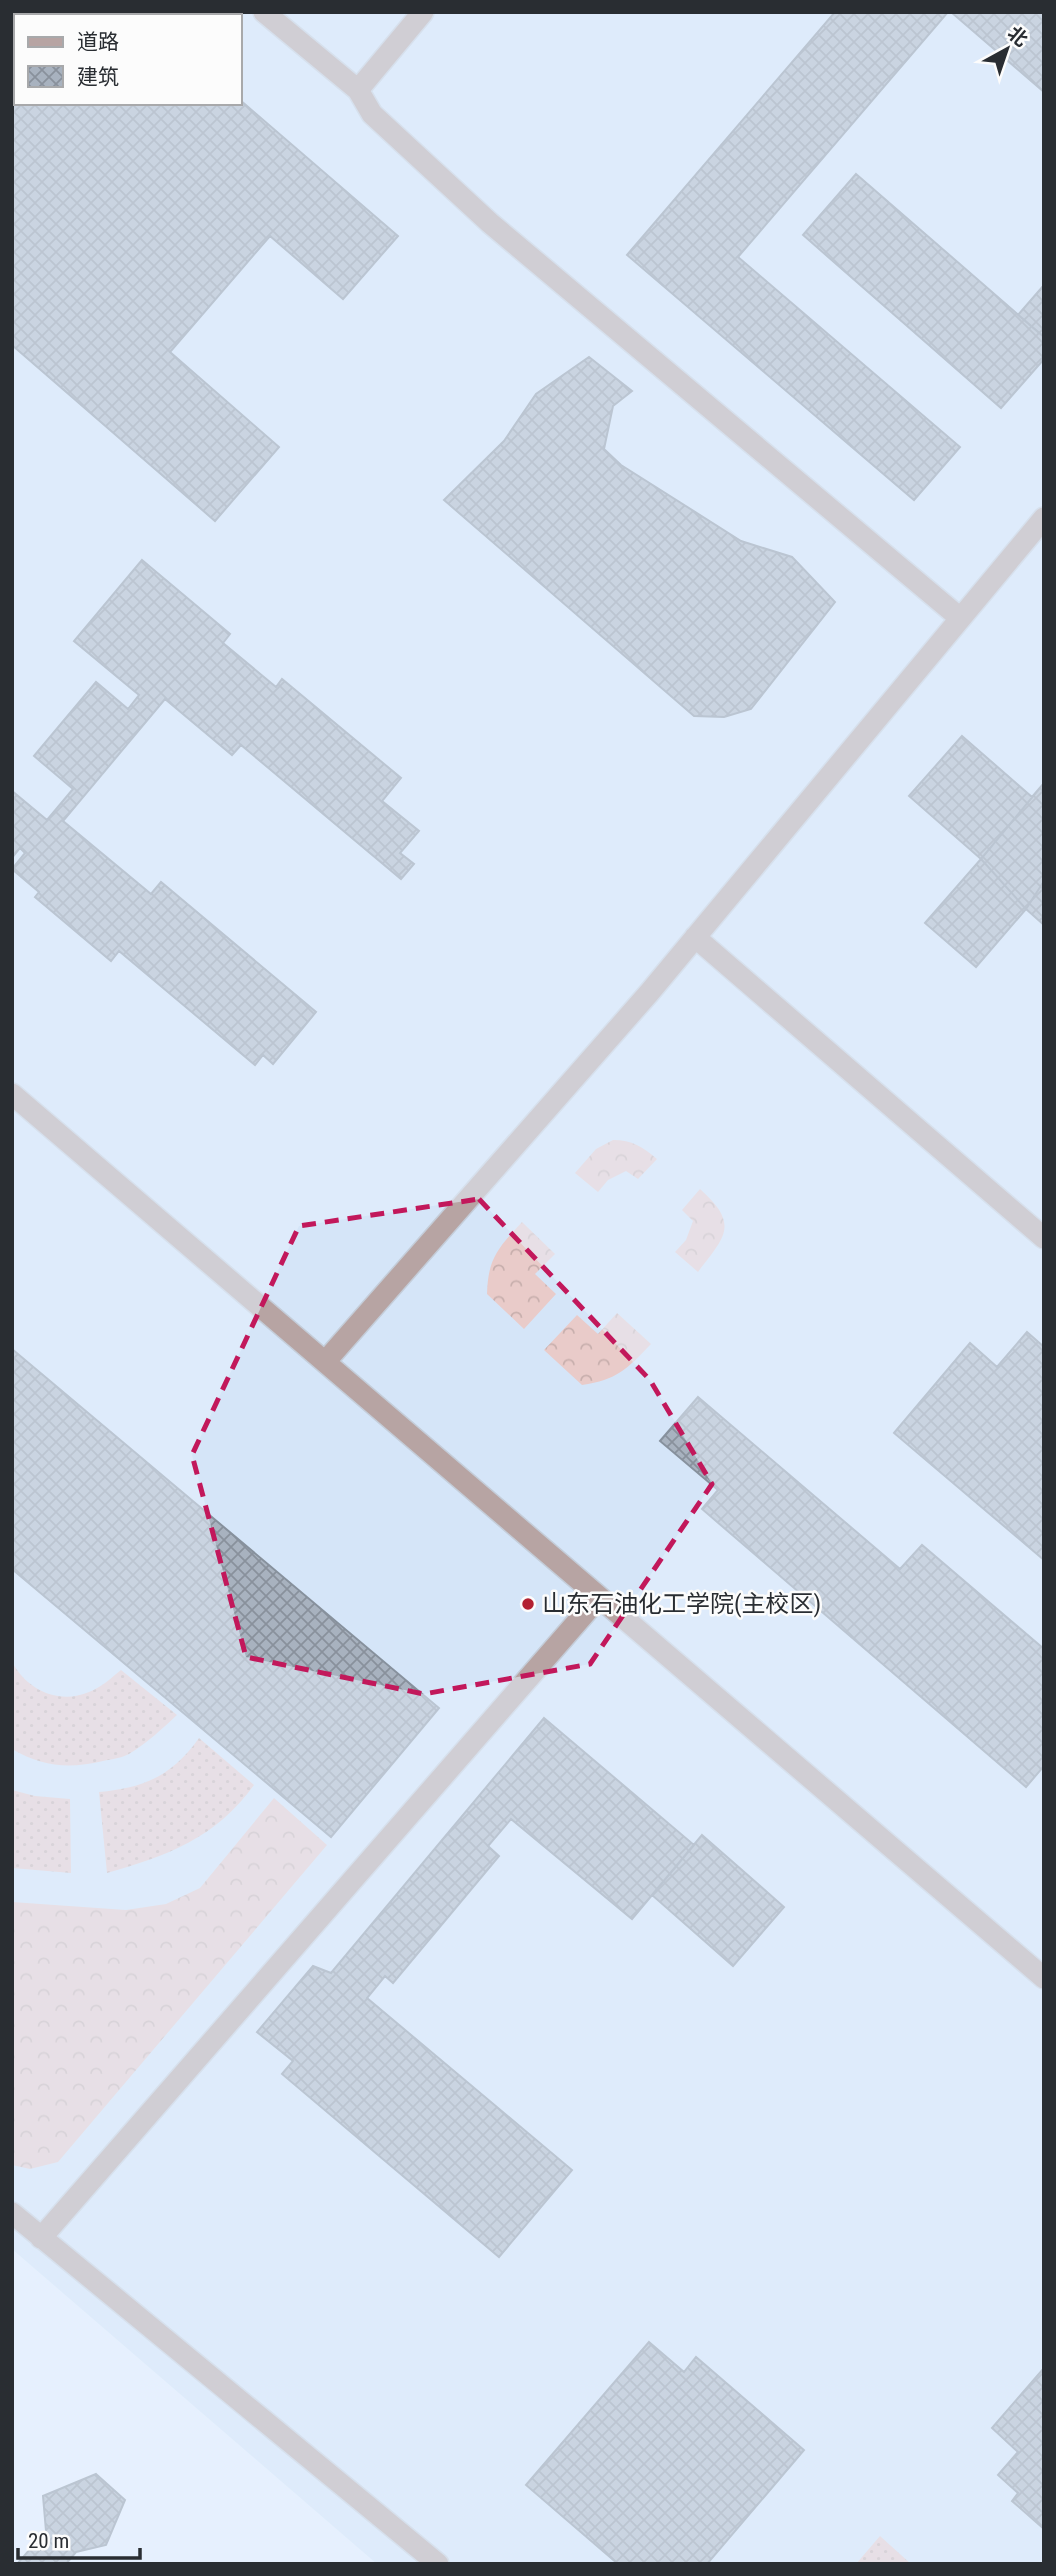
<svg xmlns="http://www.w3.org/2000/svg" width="1056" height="2576" font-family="'Roboto Condensed','Noto Sans SC',sans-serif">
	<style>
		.built { fill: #d5e5f8; fill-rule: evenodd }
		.grass { fill: url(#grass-dots) }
		.forest { fill: url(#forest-crowns) }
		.building { fill: url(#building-cross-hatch); stroke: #87919d; stroke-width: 2 }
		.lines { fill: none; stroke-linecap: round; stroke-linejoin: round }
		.minor-casing { stroke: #c4cdd9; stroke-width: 24 }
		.minor { stroke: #b7a4a3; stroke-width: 21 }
		.marked { fill: none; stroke: #c2185b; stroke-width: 5; stroke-dasharray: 14 9; stroke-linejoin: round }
		.poi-dot { fill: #b32132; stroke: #fcfcfc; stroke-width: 2.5 }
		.labels { text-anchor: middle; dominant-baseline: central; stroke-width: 5; stroke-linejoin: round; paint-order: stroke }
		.poi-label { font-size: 24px; fill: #292d32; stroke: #fcfcfc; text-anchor: start }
	</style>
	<defs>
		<pattern id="grass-dots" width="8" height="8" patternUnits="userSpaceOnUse" patternTransform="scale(1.75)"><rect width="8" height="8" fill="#e9cbc9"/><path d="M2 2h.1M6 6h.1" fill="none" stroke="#c8afad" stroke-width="1.8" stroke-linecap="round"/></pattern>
		<pattern id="forest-crowns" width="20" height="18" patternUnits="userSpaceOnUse" patternTransform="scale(1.75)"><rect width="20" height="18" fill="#e9cbc9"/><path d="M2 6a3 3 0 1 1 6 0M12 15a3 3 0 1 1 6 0" fill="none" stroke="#c8afad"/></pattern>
		<pattern id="building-cross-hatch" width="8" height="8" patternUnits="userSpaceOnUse" patternTransform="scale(1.75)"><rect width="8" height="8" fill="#a8b2bf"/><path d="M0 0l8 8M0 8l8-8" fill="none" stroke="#89919c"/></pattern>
	</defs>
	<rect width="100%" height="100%" fill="#e6f0fe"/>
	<path class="built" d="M12 12H1044V2564H377L12 2249ZM16 16H240V103H16Z"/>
	<path class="grass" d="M12 1662C27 1690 59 1705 89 1692 102 1687 111 1678 121 1670L177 1715C162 1729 147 1743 129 1754 122 1758 112 1759 103 1761 69 1769 43 1767 12 1749Z
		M199 1738 254 1785C216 1838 167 1856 107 1873L99 1792C144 1788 172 1776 199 1738Z
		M12 1790 35 1796 70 1799 71 1873 12 1868Z
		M880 2536 911 2564H856Z"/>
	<path class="forest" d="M613 1140C632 1140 643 1147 657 1159L638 1179 626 1171 608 1180 598 1192 575 1173 596 1149Z
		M700 1189C740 1225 725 1236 698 1272L675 1252 686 1240 693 1221 682 1210Z
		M522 1222 555 1254 535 1274 556 1294 524 1329 487 1294C488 1258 498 1248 522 1222Z
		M617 1313 651 1344C627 1369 617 1380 582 1385L544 1350 577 1315 598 1334Z
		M274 1798 327 1845 58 2162 30 2169 12 2165V1902L126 1910 166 1904 200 1888Z"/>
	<path class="building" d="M12 12H139L143 16H16V103H240V100L398 236 343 299 270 236 170 352 279 447 215 521 12 345Z
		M835 12H948L738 257 960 447 914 500 627 255Z
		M951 12H1044V92Z
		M856 174 1044 337V359L1001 408 803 235Z
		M1044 285V337L1018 315Z
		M589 357 632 391 613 406 604 449 621 465 741 541 792 557 835 602 751 709 724 717 694 716 444 500 504 441 536 394Z
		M142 560 230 634 223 643 276 687 282 679 401 778 382 801 419 831 400 853 414 864 401 879 241 745 232 755 165 699 63 821 151 894 161 882 316 1012 273 1064 263 1055 255 1065 119 951 111 961 35 897 39 892 12 869 25 853 20 848 12 858V791L47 820 73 789 34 756 96 682 128 709 139 695 74 641Z
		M962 736 1032 797 1044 783V925L1026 909 976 967 925 923 981 859 909 796Z
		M1044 783V881L1026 909 981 859Z
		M1027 1332 1044 1347V1560L894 1433 970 1343 997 1367Z
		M12 1349 439 1708 331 1837 12 1569Z
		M698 1397 900 1569 922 1545 1044 1649V1766L1026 1787 702 1509 718 1490 660 1441Z
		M544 1718 694 1845 632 1919 511 1819 488 1846 499 1856 393 1983 385 1976 367 1998 572 2170 499 2257 282 2074 293 2061 257 2032 313 1966 331 1973Z
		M702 1835 784 1907 733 1966 652 1895Z
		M649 2342 684 2372 696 2357 804 2450 707 2564H618L526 2485Z
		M1044 2368V2529L1012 2501 1018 2493 998 2475 1018 2452 992 2428Z
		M96 2474 125 2500 106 2545 76 2552 66 2564H17L46 2531 43 2496Z"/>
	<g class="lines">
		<g class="minor-casing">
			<path id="minor" d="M264 12 358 90 372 114 490 223 960 618
				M358 90 423 12
				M695 937 1044 1238
				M12 1094 1044 1978
				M325 1362 649 993 1044 518
				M12 2213 438 2564
				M41 2238 599 1597"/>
		</g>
		<use href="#minor" class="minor"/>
	</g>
	<path d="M0 0H1056V2576H0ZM479 1199 650 1380 712 1484 590 1664 424 1694 246 1657 192 1455 299 1226Z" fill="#e6f0fe" fill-opacity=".55" fill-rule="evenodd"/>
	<path class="marked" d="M479 1199 650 1380 712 1484 590 1664 424 1694 246 1657 192 1455 299 1226Z"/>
	<circle class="poi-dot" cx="528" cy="1604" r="7"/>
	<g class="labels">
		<g class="poi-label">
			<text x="542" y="1604">山东石油化工学院(主校区)</text>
		</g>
	</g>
	<rect width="1056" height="2576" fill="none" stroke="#292d32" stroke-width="28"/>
	<rect x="14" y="14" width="228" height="91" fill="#fcfcfc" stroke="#a8a9ab" stroke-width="2"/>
	<rect x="28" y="37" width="35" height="10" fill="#b7a4a3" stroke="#a8a9ab" stroke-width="2"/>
	<text x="77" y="49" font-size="21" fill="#292d32">道路</text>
	<rect x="28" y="66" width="35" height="21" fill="url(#building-cross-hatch)" stroke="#a8a9ab" stroke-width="2"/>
	<text x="77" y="84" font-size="21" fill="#292d32">建筑</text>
	<g transform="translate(1007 49) rotate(40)" stroke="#fcfcfc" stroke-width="5" paint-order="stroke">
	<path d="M0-5L12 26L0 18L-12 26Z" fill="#292d32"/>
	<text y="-10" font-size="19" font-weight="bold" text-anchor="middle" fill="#292d32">北</text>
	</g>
	<path d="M18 2548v10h122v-10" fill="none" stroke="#292d32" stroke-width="3.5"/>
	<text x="28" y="2548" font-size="21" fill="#292d32" stroke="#fcfcfc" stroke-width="5" paint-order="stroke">20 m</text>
</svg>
